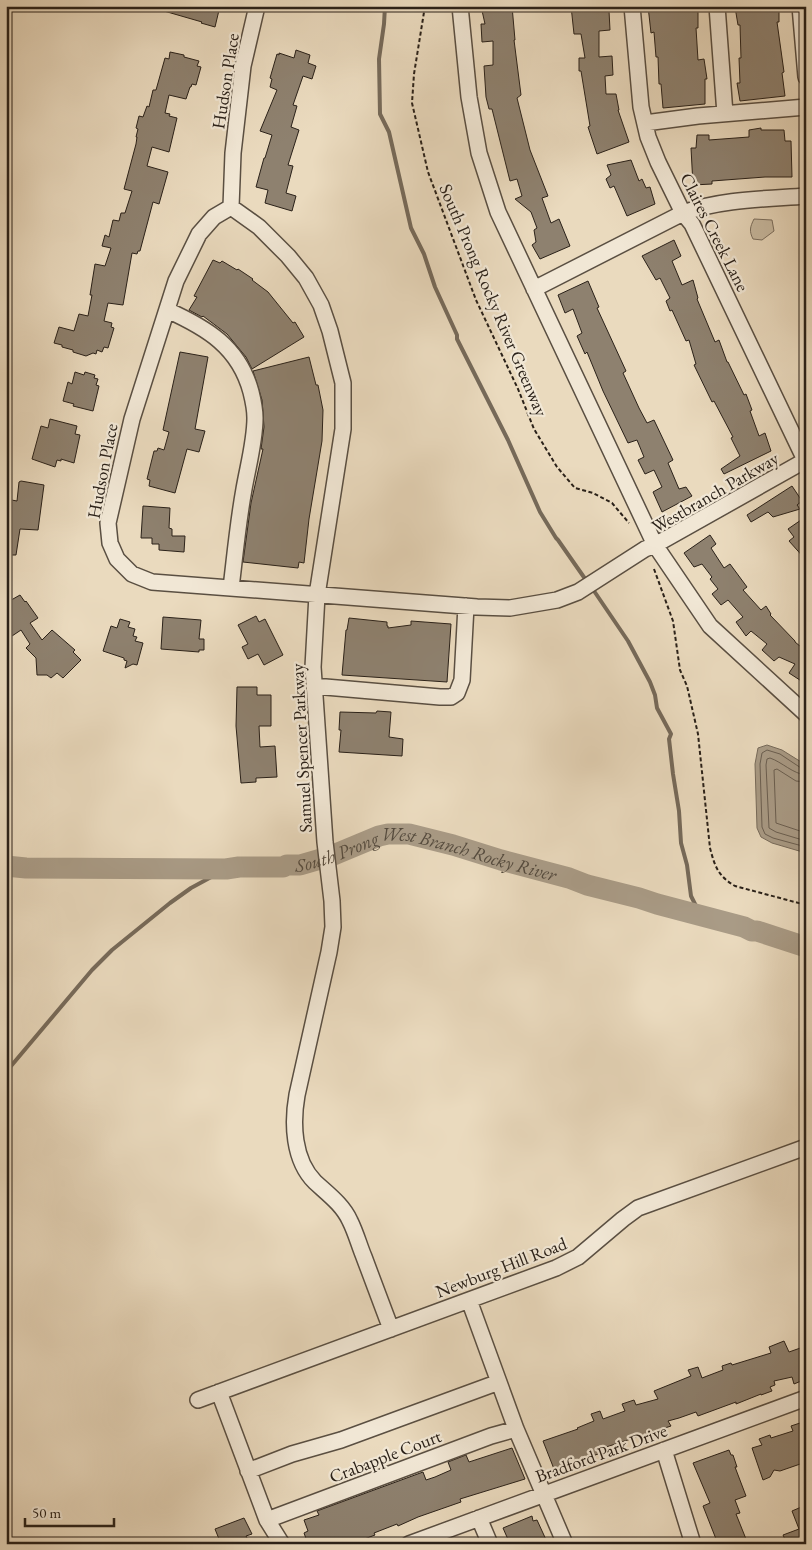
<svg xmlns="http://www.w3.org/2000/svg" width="812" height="1550" font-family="'EB Garamond',serif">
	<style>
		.green { fill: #c9bba2; stroke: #7a6e5e }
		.water { fill: #a99b86; stroke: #766a5a }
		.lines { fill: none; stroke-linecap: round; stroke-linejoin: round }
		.shore { stroke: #6a5e50; stroke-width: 1 }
		.stream { stroke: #766a5a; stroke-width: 4 }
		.river { stroke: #a99b86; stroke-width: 21 }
		.building { fill: #8e816f; stroke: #2a2119 }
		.minor-casing { stroke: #5a4f42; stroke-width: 18 }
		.path { stroke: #2a2119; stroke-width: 2; stroke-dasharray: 4 2.5; stroke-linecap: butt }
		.minor { stroke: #f1e7d5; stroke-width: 15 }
		.labels { text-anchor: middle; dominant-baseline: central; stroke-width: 4.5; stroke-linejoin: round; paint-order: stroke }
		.street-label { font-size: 18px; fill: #2a2119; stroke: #f1e7d5 }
		.water-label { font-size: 19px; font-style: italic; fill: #564c3f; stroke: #f1e7d5 }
	</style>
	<rect width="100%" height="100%" fill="#eadabe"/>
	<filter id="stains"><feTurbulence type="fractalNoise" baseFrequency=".004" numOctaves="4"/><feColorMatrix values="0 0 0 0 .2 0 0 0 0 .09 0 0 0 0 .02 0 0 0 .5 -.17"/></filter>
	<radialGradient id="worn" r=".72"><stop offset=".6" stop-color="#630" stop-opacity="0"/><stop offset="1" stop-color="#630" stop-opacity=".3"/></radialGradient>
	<path class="green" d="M754 219 772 220 774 231 762 240 753 239C749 231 750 227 754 219Z"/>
	<path class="water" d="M767 745 782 750 806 765V853L772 843 761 837 757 828 755 764 758 748Z"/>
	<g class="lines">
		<path class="shore" d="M806 769 801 768 780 754 767 750 762 753 760 764 762 827 765 834 773 838 806 847
			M806 775C793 774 782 762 770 758L767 759 766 765 769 828 776 832 806 841
			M806 782 796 781 777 769 774 770 776 823 806 833"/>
		<path class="stream" d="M385 6 384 24 379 59 380 114 389 132 411 228 424 254 435 287 457 335V339L508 440 540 512 556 538 558 540 588 583
			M592 588 628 641 650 682 655 695 657 708 671 734 669 739 673 774 679 811 681 843 687 865 691 896 701 916
			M6 1072 92 970 112 950 170 903 191 888 226 869"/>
		<path class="river" id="s1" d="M6 866 26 868 226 869 239 867H283L287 865H300L331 856 379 836 388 834H409L453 845 501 860 569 878 587 885 639 898 657 904 744 927 752 931H757L806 947"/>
	</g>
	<path class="building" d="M157 6H220L215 27 201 23 202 22 157 9Z
		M481 6H512L515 40H514L521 95 517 98 530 150 548 196 542 198 551 223 559 219 570 246 540 259 532 245 536 242 534 230 537 228 531 212 515 199 522 196 517 179 510 181 492 109H489L486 97 484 66 493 65V41L482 42 481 24H485Z
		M571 6H596L597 11H609L610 30 599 31V57L612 56 613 75 605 76 606 94H616L619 110H618L629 142 597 154 588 127 590 126 581 71H579V58H585L581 34H574Z
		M648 6H693V10H698V28H696L698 60 704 59 707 79H705V104L663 108 661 84H659L658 57H656L654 32 651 33Z
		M779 6V22H777L784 72 782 73 785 96 740 101 737 83H740L739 58H741L740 25H738L735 7Z
		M296 50 310 55 308 63 316 66 312 79 303 76 293 105 297 106 291 127 299 130 288 165 293 166 286 193 296 196 292 211 265 203 268 190 256 187 264 158H265L272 135 260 131 277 90 270 87 272 79 270 78 277 54 279 55V53L294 58Z
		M170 52 184 55V57L199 61 197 66 201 67 196 85 192 84 191 87H190L186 99 169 95 165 113 170 114 169 116 177 118 169 152 152 147 147 166 168 172 159 204 153 202 140 251H138L137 254 132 253 123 305 108 303 104 321 112 323 111 327 114 328 108 348 104 347 102 352 97 350 96 354 93 353 86 356 73 352V350L62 347V345L54 343 59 327 74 331 79 314 88 316 92 295H90L95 264 105 266 111 248 102 246 105 235 109 237 113 220 119 221 121 213H125L132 191 124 189 136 144 137 137H136L138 129 136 128 139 116 143 117 147 106 149 107 153 90H156L165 58 169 59Z
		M761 128V130H784L785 141H791L792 177H765L712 181V184L693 185 691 148H696L697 135H709V140L749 137V130Z
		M631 160 639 181 642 179 646 188 650 187 655 204 627 216 614 186 610 188 606 179 611 175 607 165Z
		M674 240 681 256 672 261 682 285 693 280 698 298 697 299 715 342 719 340 727 362H728L744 395 746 394 752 410 750 411 759 436 765 433 771 451 724 474 721 469 740 456 731 438 733 437 714 401 712 402 694 365 696 364 689 340 686 341 672 310 670 311 666 301 670 298 660 278 656 280 642 256Z
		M213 260 220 263 222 261 237 270 238 269 253 279 252 280 268 292 293 323 295 322 304 337 252 369 246 357 227 334 203 316 202 317 189 310 197 297 194 296Z
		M588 281 599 307 597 308 626 371 623 373 639 408 647 423 654 420 673 460 668 463 679 489 686 487 692 496 662 512 653 492 662 487 654 470 645 474 638 460 644 457 637 440 628 443 603 391 587 352 585 354 577 336 582 333 573 309 565 313 558 295Z
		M180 352 208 357 195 429 205 431 199 452 187 449 175 493 149 486 150 480 147 479 154 451H157L158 448 164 450 169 432 163 430Z
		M309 357 316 385H318L323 410 322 441 309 519 304 563 299 562 298 568 243 562 251 503 263 449H261L264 427 262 400 253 371Z
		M75 372 84 375 85 372 95 375 94 378 98 379 96 385 99 386 93 411 73 406 74 404 63 401 68 382 72 384Z
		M50 419 77 426 75 434 80 435 74 463 61 459V461L57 460 55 467 32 459 41 426 48 428Z
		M21 481 44 485 38 530 20 529 16 555H6V499L17 501 19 482Z
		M792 486 802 501 797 505 800 509 773 517 768 512 751 522 747 515Z
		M143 506 170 508 169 528 172 529V536H185L184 552 159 550V544H152V538H141Z
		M801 520 806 526V560L789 541 794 537 788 529Z
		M710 535 716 544 711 548 724 568 730 564 747 587 743 590 761 610 766 606 771 614 770 615 795 641V642L806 651V684L789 673 795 664 779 657 774 661 762 650 767 644 751 631 746 636 736 622 743 617 728 600 721 605 712 594 718 589 710 579 712 577 702 564 694 567 684 553Z
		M20 595 25 602 26 601 38 618 30 623 42 640 52 630 75 650 73 652 81 660 63 678 57 673 51 678 47 675H37L36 658 26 648 30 644 21 630 12 636 6 629V603Z
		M256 616 259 622 265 619 283 655 264 665 258 654 248 659 242 647 248 644 238 625Z
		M163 617 201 620 199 639H204V650H199V652L161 649Z
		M349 618 387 622V626H388V628L411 625V621L451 624 447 682 342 675 346 630H347Z
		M120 619 130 622 128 627 135 629 133 636 137 637 135 641 143 643 137 665 133 664 125 668 127 661 124 660V658L103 651 111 626 117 628Z
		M237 687H257V695H271V726H259L260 747 275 746 277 777 256 778V782L241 783 236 726Z
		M377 711 391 712 389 737 403 739 402 756 339 752 341 730H339L340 712 376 713Z
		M784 1341 789 1352 806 1346V1379L794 1384 792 1377 774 1381 775 1385 770 1387 772 1391 761 1395V1394L736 1404V1402L698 1416 696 1412 679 1418 668 1421 671 1426 603 1448 604 1452 554 1469 543 1441 578 1429 577 1428 594 1421 591 1414 600 1411 603 1419 625 1411 622 1404 634 1400 636 1405 658 1399 654 1391 691 1376 688 1370 698 1367 702 1378 723 1370 722 1366 731 1363 732 1365 771 1353 769 1347Z
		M806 1421V1462L780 1471 774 1470 770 1477 763 1480 752 1448 762 1445 759 1439 770 1435 771 1438 793 1431 791 1426Z
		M512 1448 525 1479 460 1499 461 1502 418 1517 398 1526 397 1524 374 1533 375 1535 351 1544H308L304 1533 308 1531 304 1520 319 1515 317 1511 423 1472 426 1480 435 1477 451 1470 448 1462 466 1455 469 1462Z
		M729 1450 731 1455H733L737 1467H735L746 1496 735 1500 740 1513 736 1514 748 1544H718L703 1506 710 1503 693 1463Z
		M806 1505V1544H787L783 1535 799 1529 792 1511Z
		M532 1516 533 1521 537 1520 548 1544H510L503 1528Z
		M244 1518 252 1534 246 1536 250 1544H221L215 1529Z"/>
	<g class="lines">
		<g class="minor-casing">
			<path id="minor" d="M257 6 243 66 233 153 231 207 214 217 199 234 176 281 132 419 108 523 110 543 117 559 132 574 152 582 477 607 510 608 557 600 578 592 645 549 655 545 498 212 479 153 469 97 460 6
				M632 6 641 107 648 137 658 162 683 213 692 224 806 462
				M717 6 725 114
				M800 6 806 77
				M645 123 698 116 806 107
				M231 207 259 227 288 256 306 278 321 305 330 331 343 383V429L317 595 313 667 325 842 332 901 333 927 329 952 297 1095C292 1123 293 1160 315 1182 328 1194 343 1205 350 1221 356 1233 359 1245 364 1257 373 1281 382 1305 391 1329
				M534 289 683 213C721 199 766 199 806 196
				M167 310C207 328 239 347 251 392 253 400 255 409 255 418 255 441 248 466 244 489 238 522 235 555 231 588
				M806 460 655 545 710 626 806 714
				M314 686 440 697H451L457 693 462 680 466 606
				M469 1300 516 1429 565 1544
				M219 1392 267 1520 282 1544
				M198 1400 556 1268 578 1257 623 1219 638 1208 806 1147
				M664 1450 693 1544
				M248 1471 292 1454 341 1440 499 1382
				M479 1518 490 1544
				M267 1520 491 1436 516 1429
				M409 1544 806 1398"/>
		</g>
		<path class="path" d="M425 6 414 74 412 103 428 172 476 300 518 389 534 429 557 467 575 488 593 493 612 503 629 523
			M654 569 673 621 680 670 687 686 698 734 710 848C715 867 718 876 735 886L806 905"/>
		<use href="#minor" class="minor"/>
	</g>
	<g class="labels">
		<g class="street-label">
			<text transform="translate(225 81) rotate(-81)">Hudson Place</text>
			<text transform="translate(715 232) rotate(63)">Claires Creek Lane</text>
			<text transform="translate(494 300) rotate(67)">South Prong Rocky River Greenway</text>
			<text transform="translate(102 471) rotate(-79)">Hudson Place</text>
			<text transform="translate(715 492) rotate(-30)">Westbranch Parkway</text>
			<text transform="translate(301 748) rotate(-93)">Samuel Spencer Parkway</text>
			<text transform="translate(501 1267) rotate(-21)">Newburg Hill Road</text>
			<text transform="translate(601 1453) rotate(-20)">Bradford Park Drive</text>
			<text transform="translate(385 1456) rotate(-21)">Crabapple Court</text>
		</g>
		<g class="water-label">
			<text stroke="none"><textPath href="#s1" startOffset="426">South Prong West Branch Rocky River</textPath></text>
		</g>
	</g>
	<rect width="812" height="1550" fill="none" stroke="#eadabe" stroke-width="25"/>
	<rect x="8" y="8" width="797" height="1535" fill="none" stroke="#2a2119" stroke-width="2.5"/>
	<rect x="12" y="12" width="787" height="1525" fill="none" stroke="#2a2119"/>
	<path d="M25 1518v8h89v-8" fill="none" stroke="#2a2119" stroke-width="2.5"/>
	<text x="32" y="1518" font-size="15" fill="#2a2119" stroke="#f1e7d5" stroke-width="4" paint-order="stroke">50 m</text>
	<rect width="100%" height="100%" filter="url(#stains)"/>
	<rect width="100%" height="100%" fill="url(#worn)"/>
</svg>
